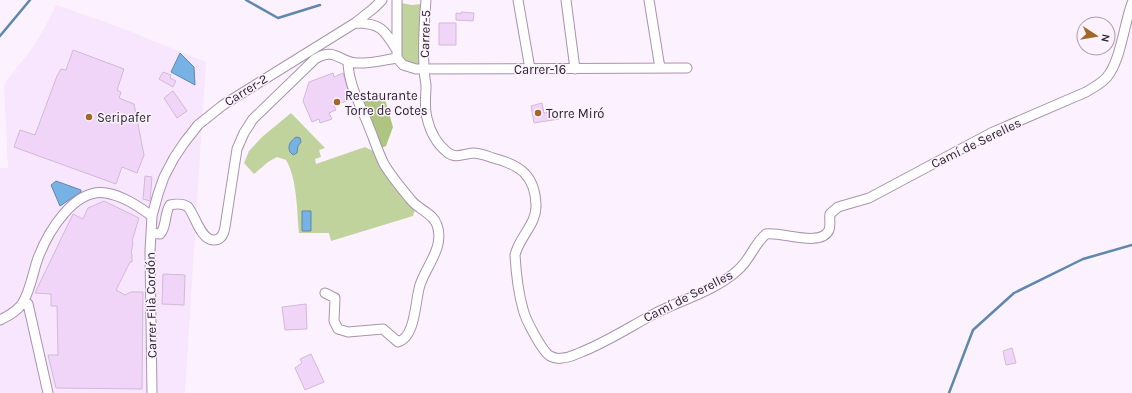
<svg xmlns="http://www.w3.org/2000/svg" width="1132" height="393" font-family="Karla,sans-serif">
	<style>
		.built { fill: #f7e6fd }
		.green { fill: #c0d39d }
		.forest { fill: #adc581 }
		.water { fill: #77b2e4; stroke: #6087ad }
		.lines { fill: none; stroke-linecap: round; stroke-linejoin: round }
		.stream { stroke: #6087ad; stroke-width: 2.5 }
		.building { fill: #f0d5f9; stroke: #d1b9d8 }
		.minor-casing { stroke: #a992af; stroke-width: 11 }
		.minor { stroke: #fff; stroke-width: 9 }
		.poi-dot { fill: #a26827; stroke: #fcf2ff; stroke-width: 1.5 }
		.labels { text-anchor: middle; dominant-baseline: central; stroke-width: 3; stroke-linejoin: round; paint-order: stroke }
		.street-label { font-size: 13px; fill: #2b222d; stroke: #fcf2ff }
		.poi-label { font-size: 13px; fill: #2b222d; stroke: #fcf2ff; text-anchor: start }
	</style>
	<rect width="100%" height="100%" fill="#fcf2ff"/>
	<path class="built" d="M56 5 114 25 206 62 185 393H0V168H8L4 86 7 80 31 50 44 29Z"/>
	<path class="green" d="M401 3 412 5 421 4 419 65H413L400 57Z
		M291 113 325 148 319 150 321 157 315 159 316 164 365 147 375 152 415 210 413 216 331 241 329 233H299C297 211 297 178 286 160L277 157 268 162 254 174 244 163 249 151 262 137Z"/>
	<path class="forest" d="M384 96 393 127 386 146 381 148 363 102Z"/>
	<path class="water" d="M180 53 194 67 195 85 171 72Z
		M296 137 300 138 301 142 298 146 297 153 293 155 290 152C287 145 291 141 296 137Z
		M56 181 81 190V192L60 206 51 185Z
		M302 211H311V231H302Z"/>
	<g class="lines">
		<path class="stream" d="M246 0 278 18 320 5
			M0 36 30 0
			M949 393 973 330 1014 293 1083 259 1132 245"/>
	</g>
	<path class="building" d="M461 12 474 13 473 21 456 20V13L461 14Z
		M439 23H456V45H439Z
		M73 50 124 69 117 90 121 92 119 98 134 104 144 155 137 173 122 167 116 184 14 147 20 130 35 135 57 76 61 69 66 70Z
		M163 72 171 75 170 78 176 81 173 87 159 79Z
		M333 73 334 77 343 73 351 99 334 106 336 110 329 113 332 119 320 123 319 119 312 122 303 101 309 82Z
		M173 91 187 111 177 118 164 98Z
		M542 103 544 113 558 112 559 119 534 123 531 106Z
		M145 176 152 177 150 201 143 199Z
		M104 201 139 218 132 241 133 242 131 254H132V262H130L116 290 125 295 131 292H143L142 389 56 388 48 355H58L57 306H51V294L35 293 73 214 83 219 88 208Z
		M163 274 185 275 184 305 162 304Z
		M306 304 307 329 285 330 282 307Z
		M1012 348 1016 363 1006 365 1003 351Z
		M311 354 324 382 305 390 295 368 302 363 300 359Z"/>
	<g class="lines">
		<g class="minor-casing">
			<path id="minor" d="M426 0C424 22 423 45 424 67 424 73 425 79 426 85 426 96 424 107 427 118 430 131 437 144 447 152 455 159 463 154 473 153 480 153 487 156 493 158 520 165 535 175 536 205 537 224 519 237 515 255 516 272 518 292 523 309 525 319 542 351 550 356 554 358 558 359 562 358 568 358 574 355 579 353 605 343 628 328 652 315 680 300 714 292 738 270 750 260 754 244 766 234 781 231 821 248 829 230 831 225 829 219 830 214L838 207 869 198 991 133 1086 92C1093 88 1102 83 1107 77 1121 60 1124 24 1132 3
				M518 0 530 69
				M566 0 575 69
				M649 0 660 68
				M355 23C380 23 384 29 396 49
				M397 58 403 65 416 69 687 68
				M397 58V0
				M151 233 160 234C167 227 164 214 170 205 175 204 183 203 188 207 195 215 201 241 214 240 222 240 224 233 225 227L237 149 244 133 253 119 315 59C335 47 338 61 356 63 369 64 384 60 397 58
				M325 293 335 298 334 321 338 329 348 332 383 329 398 342C416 337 415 300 420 285 426 266 445 247 437 225 433 213 419 210 411 200 402 189 391 176 384 164 378 152 374 139 369 127 361 106 348 84 348 61
				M24 300 28 304 48 393
				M0 320C8 316 16 312 22 304 30 292 33 272 38 258 48 232 74 188 106 193 124 196 139 207 152 216
				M152 393 150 251 152 216 158 194 164 177 174 158 184 143 198 125 223 105 355 23 374 8 382 0"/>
		</g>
		<use href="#minor" class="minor"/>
	</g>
	<g class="poi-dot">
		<circle cx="337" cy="102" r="4"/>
		<circle cx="538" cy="113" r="4"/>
		<circle cx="89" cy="117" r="4"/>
	</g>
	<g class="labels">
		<g class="street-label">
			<text transform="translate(425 34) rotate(-88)">Carrer-5</text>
			<text x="540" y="69">Carrer-16</text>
			<text transform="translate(246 90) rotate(-32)">Carrer-2</text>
			<text transform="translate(976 143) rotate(-26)">Camí de Serelles</text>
			<text transform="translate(688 296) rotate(-27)">Camí de Serelles</text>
			<text transform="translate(151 305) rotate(-91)">Carrer Filà Cordón</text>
		</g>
		<g class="poi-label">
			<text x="345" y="95">Restaurante<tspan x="345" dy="15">Torre de Cotes</tspan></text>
			<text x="546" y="113">Torre Miró</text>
			<text x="97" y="117">Seripafer</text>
		</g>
	</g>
	<g transform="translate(1096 36) rotate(102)"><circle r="19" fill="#fcf2ff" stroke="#a89fab"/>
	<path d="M0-3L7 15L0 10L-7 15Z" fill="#a26827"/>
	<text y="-6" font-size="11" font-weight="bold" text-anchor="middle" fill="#2b222d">N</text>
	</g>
</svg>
